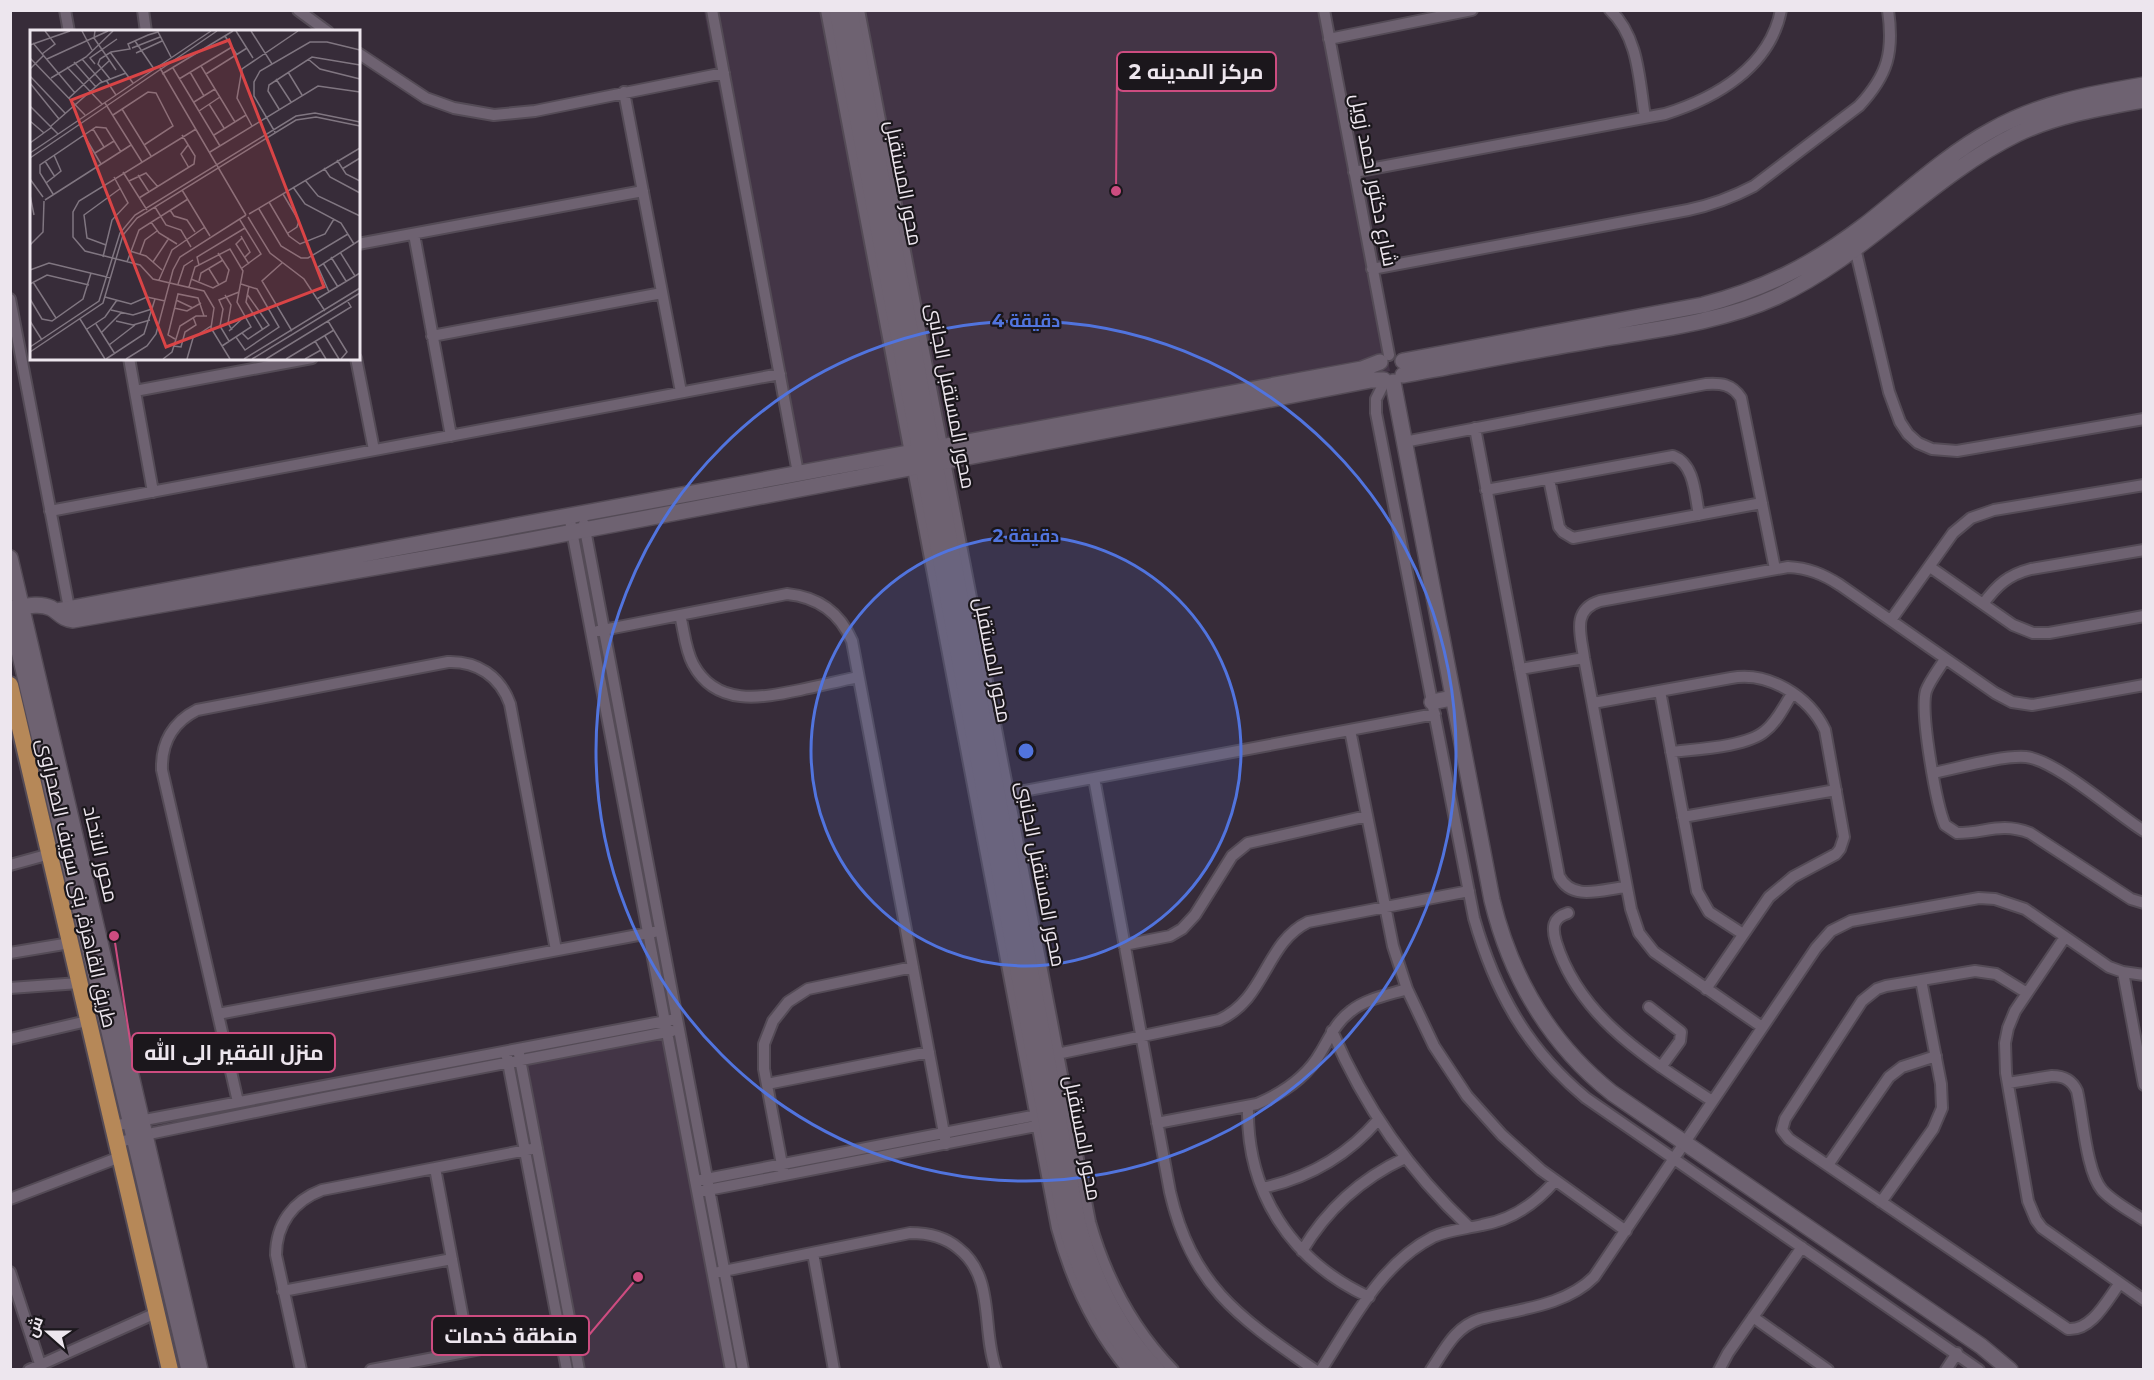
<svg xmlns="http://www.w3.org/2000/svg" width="2154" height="1380" font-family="Montserrat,Cairo,sans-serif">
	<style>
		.built { fill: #433546 }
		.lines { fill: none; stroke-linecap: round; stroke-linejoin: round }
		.street-casing { stroke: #544b56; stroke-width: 14 }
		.secondary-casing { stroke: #544b56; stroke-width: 18 }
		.primary-casing { stroke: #544b56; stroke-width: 20 }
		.street { stroke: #6e6271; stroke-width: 10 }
		.secondary { stroke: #6e6271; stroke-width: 15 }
		.primary { stroke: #b68858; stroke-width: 16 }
		.ring { fill: none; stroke: #5174de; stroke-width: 3 }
		.labels { text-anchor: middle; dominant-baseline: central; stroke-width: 4.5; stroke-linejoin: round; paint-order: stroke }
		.street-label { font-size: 20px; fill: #ede6ee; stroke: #1b171c }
		.inset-road { fill: none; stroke: #807681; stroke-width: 1.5 }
		.view { fill: #d94446; fill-opacity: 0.15; stroke: #d94446; stroke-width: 3 }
		.inset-edge { fill: none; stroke: #ede6ee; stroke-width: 3 }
		.centre { fill: #5174de; stroke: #1b171c; stroke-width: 3 }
		.ring-label { font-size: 18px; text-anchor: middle; font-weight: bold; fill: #5174de; stroke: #1b171c; stroke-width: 4.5; stroke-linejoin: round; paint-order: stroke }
		.leader { fill: none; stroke: #cd4c80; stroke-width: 2 }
		.callout-dot { fill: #cd4c80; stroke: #1b171c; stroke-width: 2 }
		.callout { fill: #1b171c; stroke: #cd4c80; stroke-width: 2 }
		.callout-label { font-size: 21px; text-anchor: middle; font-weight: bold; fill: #ede6ee }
	</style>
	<rect width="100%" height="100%" fill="#372c39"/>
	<path class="built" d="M704 11H1319L1390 371 793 482Z
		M673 1026 737 1369H573L513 1057Z"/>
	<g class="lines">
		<g class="street-casing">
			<path id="street" d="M65 10 69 32
				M143 10 146 32
				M298 10 328 32
				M712 10 798 473
				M826 10 1057 1228C1071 1280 1093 1328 1128 1370
				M859 10 1090 1222C1106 1278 1132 1328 1173 1370
				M1324 10 1389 355
				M1610 10C1639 37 1639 81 1645 117
				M1329 39 1472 10
				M358 53 426 98 454 108 494 115 535 111 724 73
				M624 92 681 392
				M1354 172 1665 114C1716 98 1770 67 1781 10
				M414 234 451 436
				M358 244 643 191
				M1855 248 1889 392 1900 422 1908 434 1918 443 1932 449 1957 451 2144 419
				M1372 269 1688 210C1712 205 1733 197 1754 186L1859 106C1888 75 1894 52 1888 10
				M10 299 69 608
				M432 336 662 293
				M129 358 153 492
				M356 358 374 450
				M1385 381 1376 399V413L1474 918C1495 992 1527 1049 1586 1098L1979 1370
				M135 391 312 358
				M1475 428 1559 876C1572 902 1603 889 1626 887
				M1404 442 1706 384C1721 383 1732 384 1741 398L1775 569
				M1549 479 1559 527 1563 532 1573 538 1762 503
				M1486 490 1673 456C1695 464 1695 496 1699 515
				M50 511 780 374
				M569 515 731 1370
				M584 524 743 1370
				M1930 567 2013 625 2033 633H2049L2144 616
				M1983 604C1997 585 2008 575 2031 569L2144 550
				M680 615C684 630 685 649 693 664 716 707 761 698 800 690 819 686 839 681 858 677
				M1891 620 1953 533 1971 518 1994 510 2144 485
				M598 631 787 594C818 597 840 613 852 641L946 1144
				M1945 659C1939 669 1930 680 1926 691 1920 712 1936 804 1945 825L1957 833C1986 833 2000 822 2030 833L2131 899 2144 903
				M1520 669 1584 658
				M1660 691 1697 891 1709 912 1743 934
				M1593 703 1731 678C1768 671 1809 696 1825 730L1844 837 1840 849 1836 854 1793 877 1769 897 1706 989
				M1350 730 1393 946 1407 989 1434 1046 1467 1096 1502 1135 1541 1170 1626 1231
				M1671 752C1696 749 1747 747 1765 731 1777 722 1784 706 1792 694
				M1934 773C1958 768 2003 755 2026 757 2056 760 2115 813 2144 831
				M1094 778 1170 1192C1192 1287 1240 1318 1315 1370
				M1008 794 1435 714
				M1683 817 1836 790
				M10 865 50 854
				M1568 913C1552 918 1552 928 1556 942 1580 1019 1649 1059 1712 1101
				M2065 937 2015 1011 2008 1028 2005 1043 2006 1073 2028 1201 2036 1220 2042 1228 2144 1300
				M1124 945 1170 936 1182 929 1195 915 1232 856 1248 843 1367 816
				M10 953 70 943
				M2123 972 2144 1085
				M10 988 79 983
				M2027 993 1996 974 1975 971 1886 986 1877 989 1862 1001 1785 1119 1782 1130 1789 1139 2068 1329C2092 1331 2107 1300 2120 1283
				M1649 1007 1681 1032 1680 1041 1661 1067
				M218 1014 654 932
				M1762 1027 1654 952 1639 933 1631 909 1584 658C1581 635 1571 610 1600 601L1788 567C1808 568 1823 574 1840 585L1995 693 2012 702 2032 705 2144 685
				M1332 1031C1364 1106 1409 1171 1469 1227
				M10 1039 87 1021
				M519 1054 579 1370
				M1057 1054 1219 1020C1266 999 1265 943 1308 922L1469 891
				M507 1057 567 1370
				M2008 1083 2052 1076C2064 1076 2072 1080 2077 1091 2083 1116 2086 1171 2102 1190 2113 1202 2130 1211 2144 1220
				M767 1084 929 1052
				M238 1102 162 770C161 743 173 722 197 710L448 662C477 661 500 676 510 704L556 950
				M1248 1106C1246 1192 1291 1261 1369 1297
				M1157 1123 1257 1104C1283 1093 1307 1077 1321 1052 1330 1037 1336 1022 1351 1011 1366 999 1388 995 1407 989
				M113 1126 671 1020
				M117 1143 144 1135 324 1098 672 1031
				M1828 1165 1889 1077 1902 1067 1936 1056
				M435 1168 469 1351
				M783 1170 764 1069V1044L773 1021 788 1002 808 989 913 967
				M701 1180 1042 1114
				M1262 1188C1309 1178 1347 1156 1378 1120
				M703 1191 1041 1125
				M10 1199 120 1157
				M1881 1202 1933 1129 1942 1108 1941 1084 1921 980
				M1302 1251C1327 1209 1360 1179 1405 1158
				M813 1253 834 1370
				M10 1272 42 1370
				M719 1272 910 1233C928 1233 944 1236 958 1248 996 1277 981 1329 996 1370
				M283 1291 452 1259
				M1753 1317 1828 1370
				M29 1370 156 1313
				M301 1370 276 1255C276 1224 293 1201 322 1190L537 1148
				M371 1370 565 1333
				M1321 1370C1352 1322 1380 1264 1433 1237 1448 1230 1465 1229 1482 1225 1512 1220 1536 1203 1555 1181
				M1431 1370C1445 1349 1455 1327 1480 1319 1519 1309 1565 1306 1594 1277L1816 948 1831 931 1851 921 1979 898 1995 899 2025 909 2109 967 2123 972 2144 975
				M1719 1370 1728 1353 1802 1247
				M1946 1370 1957 1353"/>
		</g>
		<g class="secondary-casing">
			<path id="secondary" d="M837 10 1066 1226C1081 1279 1104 1327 1141 1370
				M850 10 1078 1223C1093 1277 1117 1328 1157 1370
				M1403 361 1703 305C1765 289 1814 264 1865 225 1906 193 1946 155 1992 130 2040 103 2091 94 2144 85
				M1403 375C1469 363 1534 350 1600 339 1659 329 1721 322 1776 297 1865 256 1929 177 2017 134 2057 115 2100 108 2144 100
				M1393 382 1492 900C1511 978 1549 1043 1612 1093L1981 1346 2010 1370
				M10 558 200 1370
				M10 609C23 607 39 602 51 608 60 613 62 619 73 620L526 541 1371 380H1384
				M56 611 1270 386 1362 369 1380 362
				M10 613 189 1370
				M1432 702 1452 698"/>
		</g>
		<g class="primary-casing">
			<path id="primary" d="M10 685 170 1370"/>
		</g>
		<use href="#street" class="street"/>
		<use href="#secondary" class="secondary"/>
		<use href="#primary" class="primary"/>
	</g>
	<circle cx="1026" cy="751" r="215" fill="#5174de" fill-opacity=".12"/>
	<g class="ring">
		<circle cx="1026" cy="751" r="215"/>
		<circle cx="1026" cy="751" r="430"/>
	</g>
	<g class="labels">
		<g class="street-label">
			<text transform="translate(1374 180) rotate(79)">شارع دكتور احمد زويل</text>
			<text transform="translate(904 183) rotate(79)">محور المستقبل</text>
			<text transform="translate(951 396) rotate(79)">محور المستقبل الجانبى</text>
			<text transform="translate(993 660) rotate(79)">محور المستقبل</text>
			<text transform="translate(101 854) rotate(77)">محور الاتحاد</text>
			<text transform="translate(1041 874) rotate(79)">محور المستقبل الجانبى</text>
			<text transform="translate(77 883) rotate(77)">طريق القاهرة, بنى سويف الصحراوى</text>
			<text transform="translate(1083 1138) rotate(79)">محور المستقبل</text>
		</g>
	</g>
	<g transform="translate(30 30)">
		<rect width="330" height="330" fill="#372c39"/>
		<path class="inset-road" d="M52 1 62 20M65 1 64 8 86 40M206 1 223 28M221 1 242 34M195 6 207 25M105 11 124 39M3 13 45 63M0 15 40 1M102 18 130 7M80 22 103 53M106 23 132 11M12 24 25 14 15 1M0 28 55 85M17 29 78 1M52 29 72 52M278 29 290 39 330 49M44 32 66 57M65 34 60 28 87 9M171 36 205 92M37 37 72 74M130 38 216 185M143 38 190 116M0 39 13 26M160 42 174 66M258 42 272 65M132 44 203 1M176 44 217 18M0 46 35 83M21 48 56 27 83 1M80 49 68 34 70 29 81 22 100 19 98 14 118 5 128 2 141 27M149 49 202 17M246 49 261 72M76 50 86 65M0 53 29 89M39 68 79 31M164 72 185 59M75 73 112 132M179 74 194 98M0 76 28 104M92 79 121 126M249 79 238 61 239 55 282 27 330 35M169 81 190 67M83 85 118 62 126 63 143 96 114 115M0 91 14 103M21 96 70 53 96 43M222 96 207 68 212 39 268 1M63 99 74 117M166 99 49 171 43 182V207L55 221 110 235 123 249 174 261 184 278 181 298 200 329M245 102 224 66V52L230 41 280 12H297L330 20M54 105 71 134M184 105 216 85M0 113 22 97M158 115 151 124 159 138M180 122 288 56 330 62M0 123 181 1M65 123 84 111M0 128 187 1M307 130 316 144 330 151M15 131 25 147M294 138 300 147 330 163M312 139 330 128M93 142 117 180M108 145 119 162M0 149 13 167M275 150 288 166 330 186M99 151 116 143 128 157M16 153 31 141 24 125M263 157 275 174 311 193 324 214M152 160 180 206M23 164 10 143V135L66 97 76 98 91 122M253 164 269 191 267 197 258 203M0 165 4 185M109 168 164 134 165 126 152 105M15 170 101 115M239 172 259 206 270 214 295 204 304 189M125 177 136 195 151 200 161 217M229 179 251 216 271 228H278L318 204M140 180 144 186 157 190 165 202M219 184 330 118M218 187 240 223 274 249 295 281M210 190 231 224 212 238M121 192 129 203 147 214M211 206 220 222 215 227M212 208 206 214 219 234M0 215 13 202 14 171M76 215 57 208 54 185 91 158M100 221 116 226 132 240M310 222 325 246M110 224 115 210 127 201M73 227 82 190 98 173 84 147M301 227 316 251M97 232 109 200 158 169M123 232 139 208M252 233 232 251 262 301M293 233 308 257M169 235 167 227 215 198M179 239 189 255M0 240 19 233 81 248M161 249 183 258 196 251 199 240 188 223M129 250 142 220 175 197M169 251 171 243 193 230M3 252 26 288M0 254 17 245 59 255M148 254 154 236 163 230M219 256 216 272 233 300M159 257 165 237 200 219 213 241 207 272 221 297 192 316M299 262 288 237 330 210M195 265 201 275 198 293 202 300M75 267 101 274 117 267 135 271M0 269 12 289 22 291 53 269 61 243M287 269 330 243M146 270 163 278M144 278 157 281 171 273M81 280 103 285 122 279M50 289 75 329M0 291 12 310M86 291 103 295 120 290M298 291 317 322 311 329M66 294 85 324M57 299 75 287 87 270M199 301 215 286M72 302 92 282M212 303 218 309 239 295 217 264M295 306 309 329M206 307 215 320 249 297 227 259 211 254M145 309 138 305 148 264 168 268 174 286M199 311 190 296 193 279 189 270 209 262M285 311 296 329M79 315 105 295M143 316 151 317 155 302 166 295 163 287M0 317 69 271 90 203 105 185 266 86 285 83 330 92M0 322 73 273 93 205 107 188 266 90 286 87 330 96M76 329 114 304 125 269M96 329 117 316 126 304 143 240 150 227 216 185M133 329 142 322 150 296 166 286H177M157 329 163 308 181 296M214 329 330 258M222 329 330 263M236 329 321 277 317 270M256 329 304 300M275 329 291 320"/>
		<path class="view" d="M199 10 294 257 136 317 41 70Z"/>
		<rect width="330" height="330" class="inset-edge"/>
	</g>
	<circle cx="1026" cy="751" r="9" class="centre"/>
	<g class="ring-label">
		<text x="1026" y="327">4 دقيقة</text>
		<text x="1026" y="542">2 دقيقة</text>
	</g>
	<path class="leader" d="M1116 191L1117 72M114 936L132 1053M638 1277L589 1335"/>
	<g class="callout-dot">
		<circle cx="1116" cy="191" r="6"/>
		<circle cx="114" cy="936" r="6"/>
		<circle cx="638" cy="1277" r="6"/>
	</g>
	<g class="callout">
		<rect x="1117" y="52" width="159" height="39" rx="6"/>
		<rect x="132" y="1033" width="203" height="39" rx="6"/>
		<rect x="432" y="1316" width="157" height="39" rx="6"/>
	</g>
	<g class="callout-label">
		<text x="1196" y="79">مركز المدينه 2</text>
		<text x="234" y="1060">منزل الفقير الى الله</text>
		<text x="511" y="1343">منطقة خدمات</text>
	</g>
	<rect width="2154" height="1380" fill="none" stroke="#ede6ee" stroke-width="24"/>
	<g transform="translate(48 1332) rotate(291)" stroke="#1b171c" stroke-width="4.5" paint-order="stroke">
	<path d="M0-4.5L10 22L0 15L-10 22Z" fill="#ede6ee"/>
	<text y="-9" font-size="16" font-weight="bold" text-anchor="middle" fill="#ede6ee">ش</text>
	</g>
</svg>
